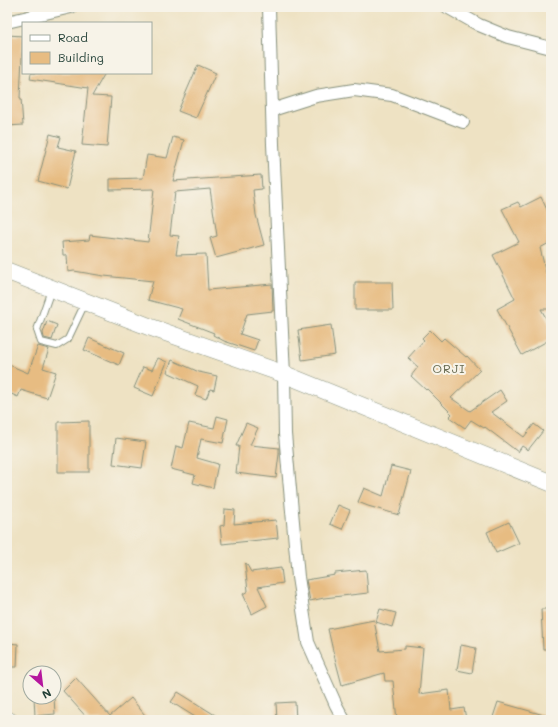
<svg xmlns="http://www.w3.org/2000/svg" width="558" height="727" font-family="Mali,sans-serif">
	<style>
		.building { fill: #e7bc82 }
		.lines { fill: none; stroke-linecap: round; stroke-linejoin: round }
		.service-casing { stroke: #86907c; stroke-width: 8 }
		.minor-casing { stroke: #86907c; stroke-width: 14 }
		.tertiary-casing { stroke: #86907c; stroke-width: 16 }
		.secondary-casing { stroke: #86907c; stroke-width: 18 }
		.service { stroke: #fff; stroke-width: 6 }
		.minor { stroke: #fff; stroke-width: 12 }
		.tertiary { stroke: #fff; stroke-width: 15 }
		.secondary { stroke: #fff; stroke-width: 17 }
		.labels { text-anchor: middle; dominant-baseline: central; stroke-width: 4; stroke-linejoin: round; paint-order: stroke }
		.quarter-label { font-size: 12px; letter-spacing: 1px; fill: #65694f; stroke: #f7f3e8 }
	</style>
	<rect width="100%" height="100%" fill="#f7f3e8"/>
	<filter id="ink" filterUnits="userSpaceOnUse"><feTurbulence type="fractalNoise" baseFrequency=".025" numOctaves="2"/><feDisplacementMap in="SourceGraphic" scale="8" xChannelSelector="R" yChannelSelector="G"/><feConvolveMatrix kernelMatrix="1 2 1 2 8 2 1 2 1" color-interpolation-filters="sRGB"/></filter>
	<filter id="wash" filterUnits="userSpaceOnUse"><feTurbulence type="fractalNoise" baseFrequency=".012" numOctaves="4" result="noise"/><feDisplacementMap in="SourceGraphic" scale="16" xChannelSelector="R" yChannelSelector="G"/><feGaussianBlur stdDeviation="0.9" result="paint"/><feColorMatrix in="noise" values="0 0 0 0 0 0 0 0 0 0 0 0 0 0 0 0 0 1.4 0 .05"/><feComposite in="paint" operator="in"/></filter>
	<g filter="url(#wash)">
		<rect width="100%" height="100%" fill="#eee2c3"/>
		<g id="blocks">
			<path class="building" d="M7 35 23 36 20 98H21L23 125 7 126Z
				M198 65 216 73 196 118 178 111Z
				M31 73H105L92 96 111 97 107 147 82 145 88 88 30 79Z
				M50 134 61 137 58 147 76 151 67 189 38 181Z
				M173 137 184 140 173 181 261 175 262 189 253 190 256 215 264 245 216 258 210 238 217 236 210 189 175 192 170 235 179 236 176 255 206 254 208 290 272 284 273 311 247 314 240 334 258 340 254 351 224 341 213 335 214 333 178 319 182 309 148 300 153 281 104 276 74 271 68 272 67 255H63L62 242 89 240 90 235 148 242 154 189 110 190V179L143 178 147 155 167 158Z
				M541 197 551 218V242L540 248 551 293V309H541L551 327V339L522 355 497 309 515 299 493 255 519 242 502 209 518 202 521 207Z
				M355 282H392L393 310H355Z
				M47 321 57 325 52 340 44 338 43 333Z
				M331 325 335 355 302 360 298 330Z
				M430 330 441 341 444 338 466 357 467 356 480 370 451 398 470 411 500 390 507 401 491 412 524 437 534 424 543 431 528 450 522 446 518 452 485 427 484 428 471 420 465 428 449 417 452 414 427 389 426 390 411 376 418 367 408 358 424 340 422 338Z
				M89 338 124 353 119 365 84 350Z
				M38 346 49 349 43 368 56 372 47 398 21 390 18 397 7 392V364L28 373Z
				M158 358 167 362 153 396 134 388 143 367 152 370Z
				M172 360 199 372 217 376 214 390 210 389 206 399 195 395 198 386 167 372Z
				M217 416 228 419 223 443 201 439 197 458 218 464 213 488 193 483 195 475 171 469 176 446 183 448 189 423 214 428Z
				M89 421V472H58V422Z
				M246 423 258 428 250 445 279 448V454L276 478 236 473 239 446H236Z
				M116 438 146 442 142 468 113 464Z
				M391 466 411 471 399 515 368 506 358 502 364 488 383 496Z
				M338 505 350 510 342 529 330 524Z
				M225 509 235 510 234 524 276 520 278 538 222 544 220 526 224 525Z
				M509 522 519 543 496 553 487 532Z
				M246 563 251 572 281 568 283 583 258 587 267 606 252 614 243 594 248 591 245 564Z
				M366 570 368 593 324 598 310 601 306 580 335 575V573Z
				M380 609 396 613 392 627 376 622Z
				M541 609H551V649H543Z
				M374 620 380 651 405 649V646L423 648 419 694 449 690 451 710 464 708 466 719 397 720 393 681H385L384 673 342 685 333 651 328 629Z
				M8 643 18 644 17 667H7Z
				M461 645 476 648 472 673 457 670Z
				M76 678 110 716 131 698 149 720H89L63 691Z
				M178 692 223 720H200L171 702Z
				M34 697H54L55 714 35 716Z
				M295 702 296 720H277L276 703Z
				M498 702 551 717 550 720H492Z"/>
		</g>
	</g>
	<g filter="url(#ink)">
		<use href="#blocks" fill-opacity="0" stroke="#86907c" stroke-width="1"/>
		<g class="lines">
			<g class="service-casing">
				<path id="service" d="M51 290 37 330 41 342 57 346 68 339 85 303"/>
			</g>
			<g class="minor-casing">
				<path id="minor" d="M269 7 273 144 284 374 285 434 298 577 308 642 336 705 344 720
					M447 7 479 25 508 37 551 48
					M7 22 71 7
					M272 110 316 96 354 90 392 95 463 122"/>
			</g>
			<g class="tertiary-casing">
				<path id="tertiary" d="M7 719 10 720"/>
			</g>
			<g class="secondary-casing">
				<path id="secondary" d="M7 271 150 327 284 374 551 483"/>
			</g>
			<use href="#service" class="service"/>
			<use href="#minor" class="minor"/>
			<use href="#tertiary" class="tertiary"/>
			<use href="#secondary" class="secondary"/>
		</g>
	</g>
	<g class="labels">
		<g class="quarter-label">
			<text x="449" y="368">ORJI</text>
		</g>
	</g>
	<rect width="558" height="727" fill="none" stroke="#f7f3e8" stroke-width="24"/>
	<rect x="22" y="22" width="130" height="52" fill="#f7f3e8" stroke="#a1aaa0"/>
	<rect x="30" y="35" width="20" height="6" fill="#ffffff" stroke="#a1aaa0"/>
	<text x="58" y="42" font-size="12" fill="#1f3d34">Road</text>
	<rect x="30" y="52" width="20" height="12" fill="#e7bc82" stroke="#a1aaa0"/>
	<text x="58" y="62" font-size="12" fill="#1f3d34">Building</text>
	<g transform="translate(42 685) rotate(152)"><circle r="19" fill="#f7f3e8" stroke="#a1aaa0"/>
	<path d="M0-3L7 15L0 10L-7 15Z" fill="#b5179e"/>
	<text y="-6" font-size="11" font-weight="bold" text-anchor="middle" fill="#1f3d34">N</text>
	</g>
</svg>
